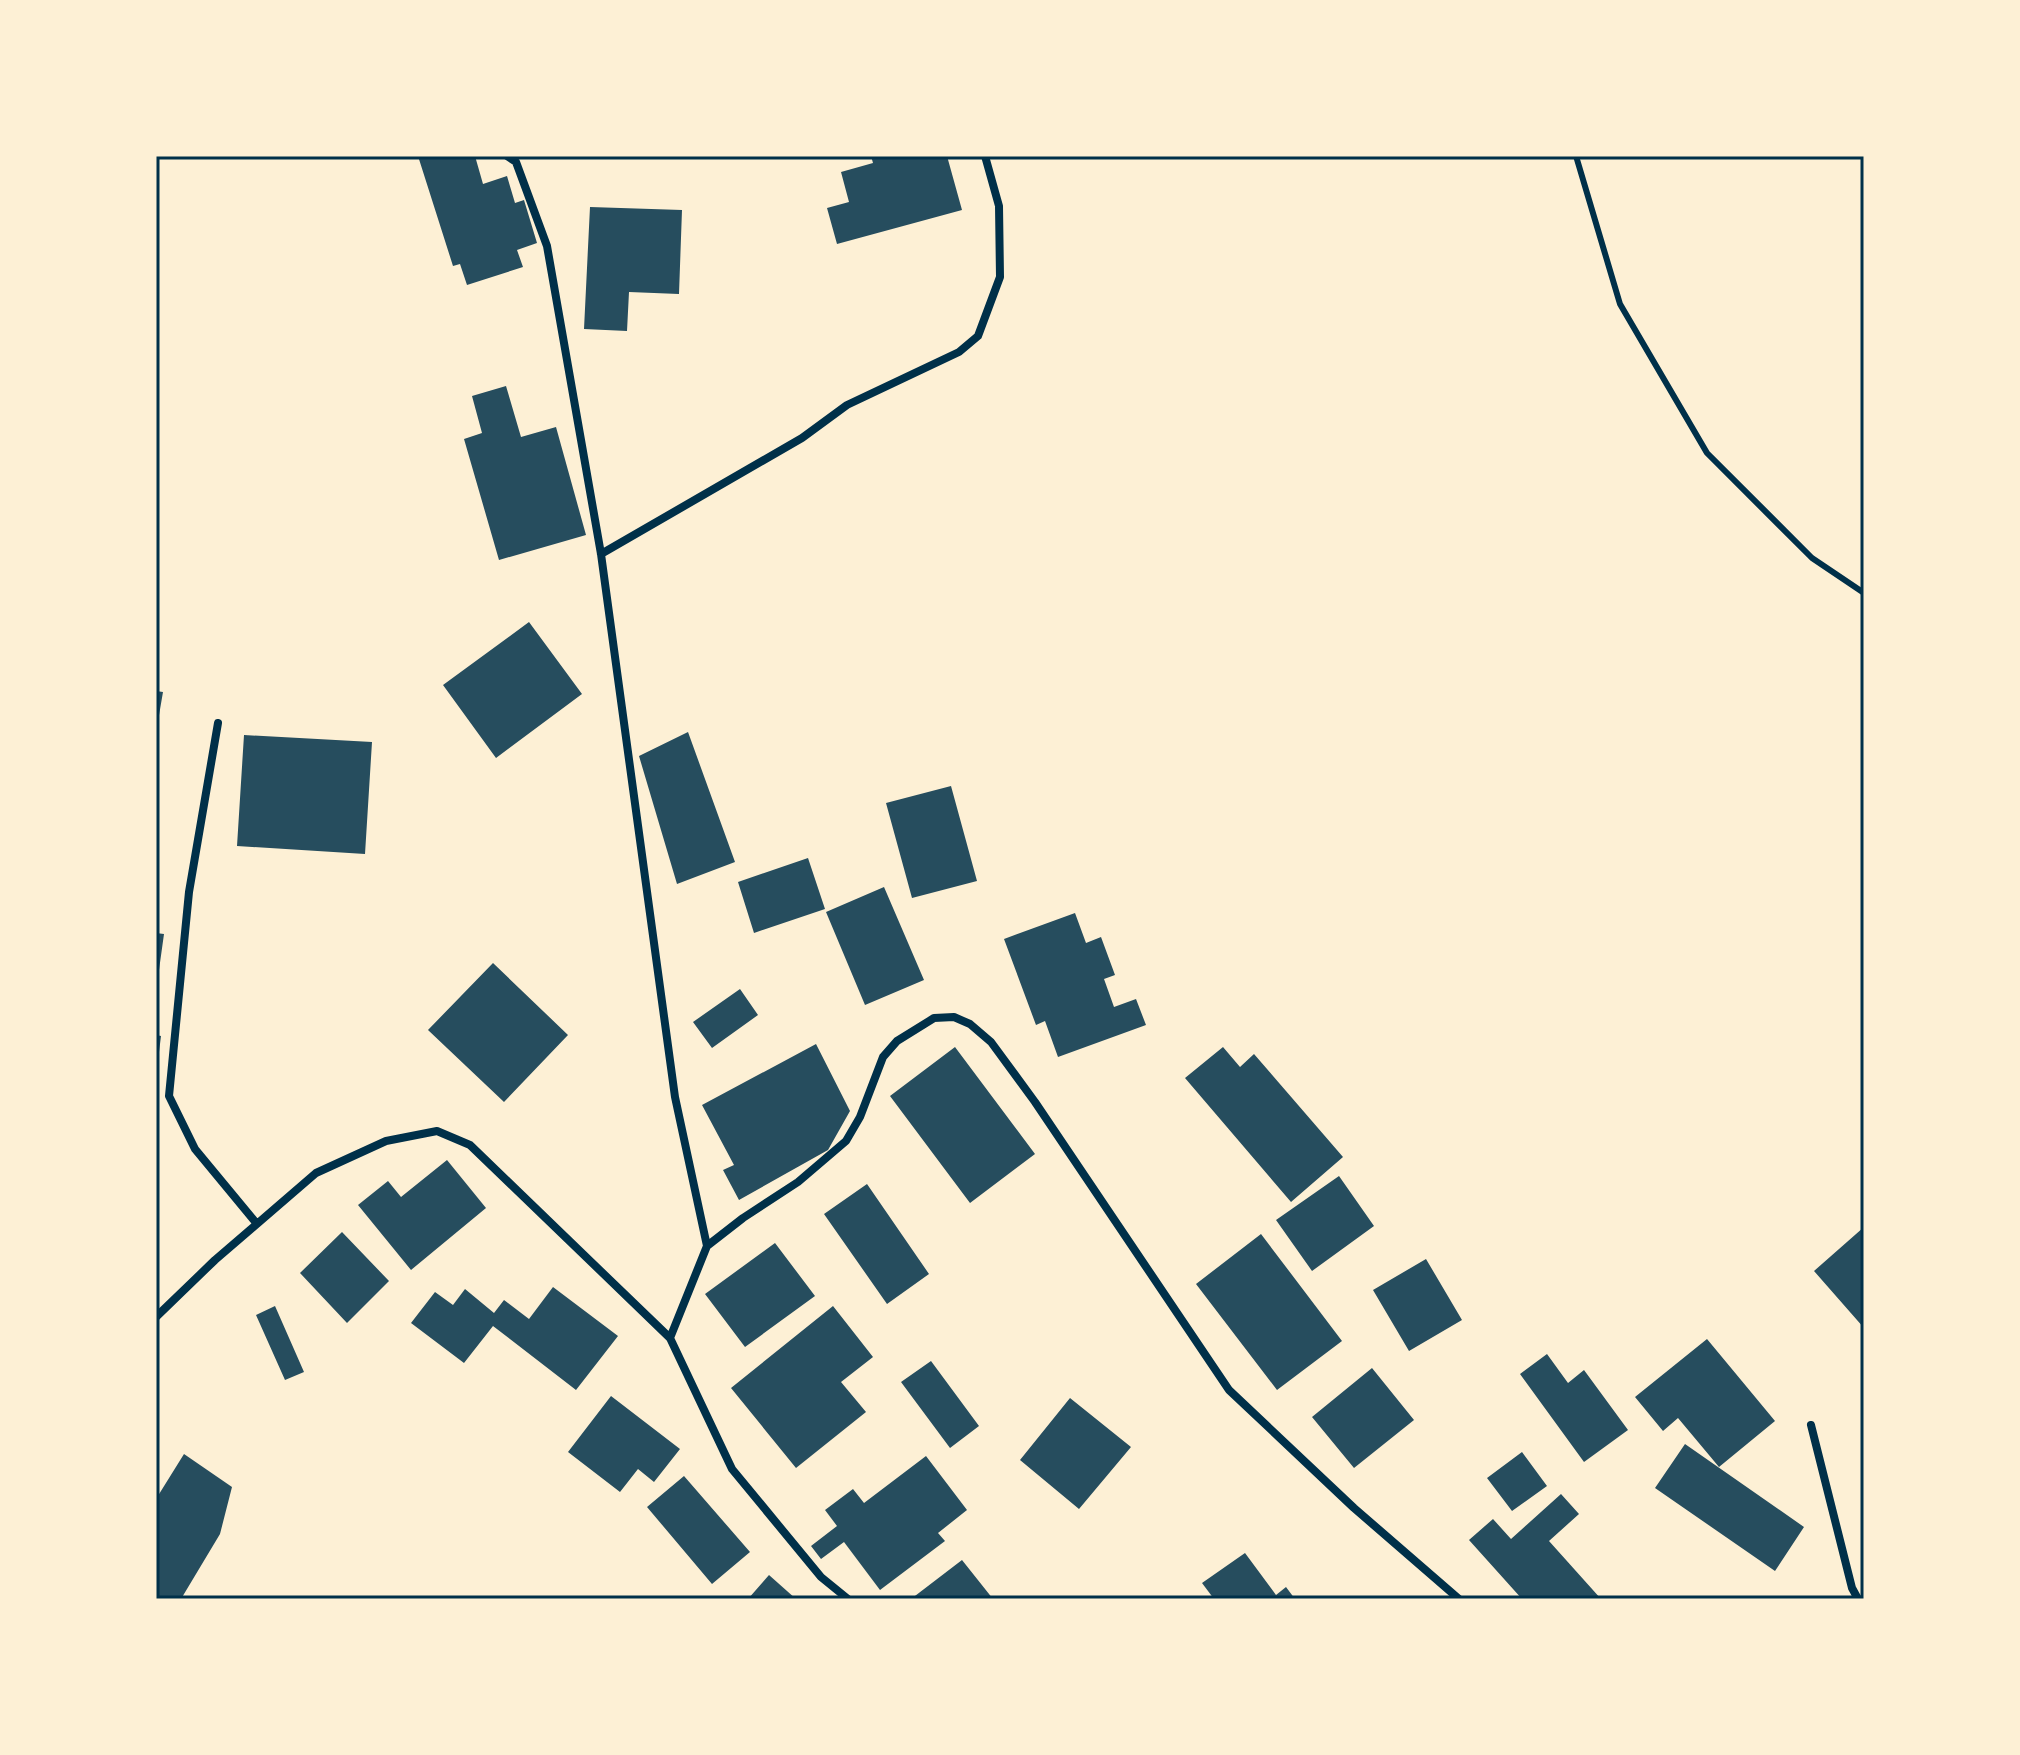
<svg xmlns="http://www.w3.org/2000/svg" width="2020" height="1755" font-family="Raleway,sans-serif">
	<style>
		.building { fill: #264d5e }
		.lines { fill: none; stroke-linecap: round; stroke-linejoin: round }
		.service { stroke: #003049; stroke-width: 6 }
		.minor { stroke: #003049; stroke-width: 8 }
		.neatline { fill: none; stroke: #003049; stroke-width: 3 }
	</style>
	<rect width="100%" height="100%" fill="#fdf0d5"/>
	<path class="building" d="M418 156H475L483 184 507 176 515 203 524 200 537 243 517 250 523 267 467 285 460 264 453 266Z
		M871 156H947L962 210 837 244 827 208 849 202 841 172 873 163Z
		M590 207 682 210 679 294 629 292 627 331 584 329Z
		M506 386 521 437 556 427 586 535 499 560 464 439 482 433 472 396Z
		M529 622 582 694 496 758 443 685Z
		M156 691 163 692 158 721H156Z
		M688 732 735 862 677 884 639 756Z
		M244 735 372 742 365 854 237 846Z
		M951 786 977 881 912 898 886 803Z
		M808 858 825 909 754 933 738 882Z
		M884 887 924 980 865 1005 826 912Z
		M1075 913 1086 943 1101 937 1115 975 1104 979 1114 1007 1136 999 1146 1025 1058 1057 1045 1021 1036 1025 1004 939Z
		M156 933 164 934 158 977H156Z
		M493 963 568 1035 504 1102 428 1030Z
		M740 989 758 1015 712 1048 693 1022Z
		M156 1035 161 1036 158 1060H156Z
		M816 1044 850 1111 828 1150 739 1200 723 1170 734 1165 702 1105Z
		M955 1047 1035 1154 970 1203 890 1096Z
		M1223 1047 1240 1067 1254 1054 1343 1157 1291 1202 1185 1078Z
		M447 1160 486 1208 411 1270 358 1205 388 1181 401 1197Z
		M1339 1176 1374 1226 1312 1271 1276 1220Z
		M867 1184 929 1274 887 1304 824 1214Z
		M1864 1227V1328L1814 1271Z
		M342 1232 389 1281 347 1323 300 1273Z
		M1261 1234 1342 1341 1277 1390 1196 1284Z
		M775 1243 815 1296 745 1347 705 1294Z
		M1426 1259 1462 1320 1409 1351 1373 1290Z
		M553 1287 618 1336 576 1390 493 1326 464 1363 411 1323 435 1292 453 1305 465 1289 494 1313 504 1300 529 1319Z
		M275 1306 304 1372 285 1380 256 1315Z
		M833 1306 873 1357 841 1382 866 1412 796 1468 731 1388Z
		M1707 1339 1775 1421 1719 1467 1678 1418 1663 1431 1635 1397Z
		M1547 1354 1568 1383 1584 1370 1628 1430 1584 1462 1520 1374Z
		M931 1361 979 1426 950 1448 901 1382Z
		M1372 1368 1414 1420 1354 1468 1312 1417Z
		M611 1396 680 1449 654 1482 638 1469 620 1492 568 1452Z
		M1070 1398 1131 1447 1079 1509 1020 1460Z
		M1685 1444 1804 1527 1775 1571 1655 1488Z
		M1522 1452 1547 1486 1512 1511 1487 1478Z
		M184 1454 232 1487 220 1534 181 1599H156V1499Z
		M926 1456 967 1510 938 1533 945 1541 880 1590 844 1542 821 1559 811 1546 837 1526 825 1510 853 1489 864 1503Z
		M684 1476 750 1552 712 1584 647 1507Z
		M1561 1494 1579 1514 1549 1541 1601 1599H1522L1469 1540 1493 1519 1511 1539Z
		M1245 1553 1276 1595 1286 1587 1295 1599H1214L1202 1583Z
		M962 1560 993 1599H911Z
		M769 1575 796 1599H748Z"/>
	<g class="lines">
		<path class="service" d="M1576 156 1620 304 1707 453 1812 558 1864 593"/>
		<path class="minor" d="M507 156 516 162 547 246 601 554 675 1097 707 1246
			M601 554 802 438 847 405 959 352 978 336 1000 277 999 206 985 156
			M218 723 189 892 169 1096 195 1149 257 1224
			M156 1317 215 1260 316 1173 386 1141 437 1131 470 1145 670 1338 732 1469 821 1577 848 1599
			M670 1338 707 1246 743 1218 798 1182 846 1141 860 1117 883 1057 897 1041 934 1018 954 1017 970 1024 991 1042 1035 1102 1229 1390 1354 1508 1459 1599
			M1811 1425 1852 1588 1858 1599"/>
	</g>
	<rect width="2020" height="1755" fill="none" stroke="#fdf0d5" stroke-width="316"/>
	<rect x="158" y="158" width="1704" height="1439" class="neatline"/>
</svg>
